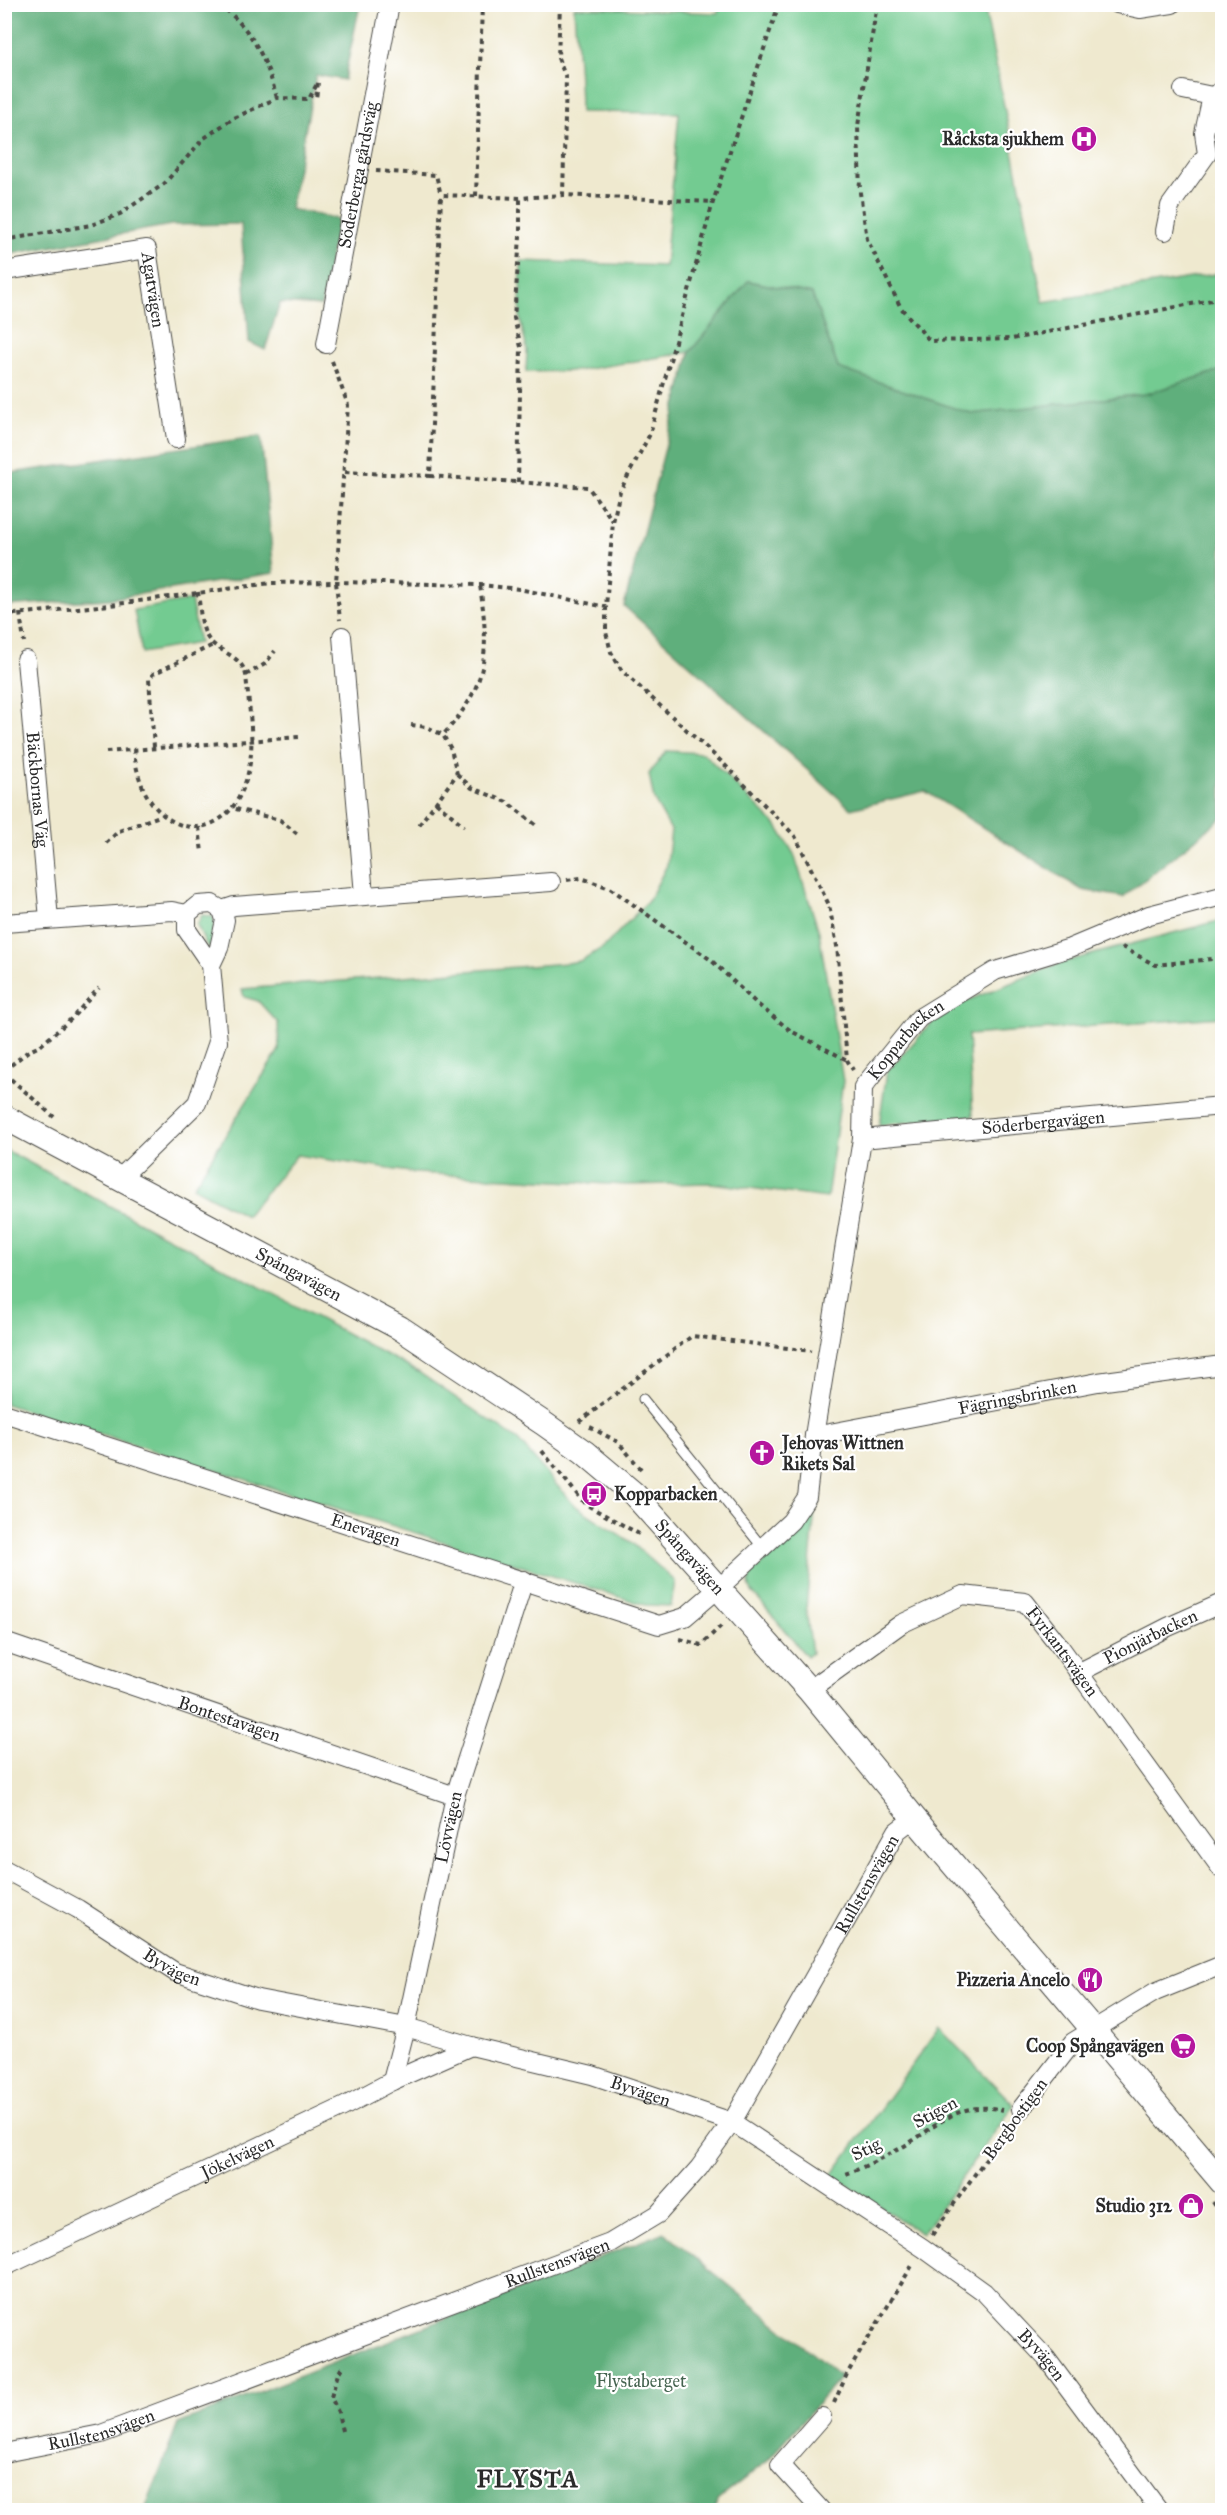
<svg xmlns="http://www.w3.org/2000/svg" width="1227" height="2515" font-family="'IM FELL Great Primer',serif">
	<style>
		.green { fill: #73cb91; stroke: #4f7b5e; stroke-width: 1.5 }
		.forest { fill: #5eaf7b; stroke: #446d53; stroke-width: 1.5 }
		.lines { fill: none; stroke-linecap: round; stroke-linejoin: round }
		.lane-casing { stroke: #484844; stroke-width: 11 }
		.street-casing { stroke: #484844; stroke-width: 20 }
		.secondary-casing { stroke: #484844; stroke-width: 26 }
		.path { stroke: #484844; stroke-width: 4; stroke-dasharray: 4.5 4.5; stroke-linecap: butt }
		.lane { stroke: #fff; stroke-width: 9 }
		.street { stroke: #fff; stroke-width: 18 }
		.secondary { stroke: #fff; stroke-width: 24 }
		.labels { text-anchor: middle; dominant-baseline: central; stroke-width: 4.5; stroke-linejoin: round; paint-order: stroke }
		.poi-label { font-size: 18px; font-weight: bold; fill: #2b2b2b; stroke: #fff; text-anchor: end }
		.street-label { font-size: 18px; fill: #2b2b2b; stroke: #fff }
		.park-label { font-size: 18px; fill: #44634f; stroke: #fff }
		.district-label { font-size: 24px; font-weight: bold; letter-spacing: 1.5px; fill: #2b2b2b; stroke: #fff }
	</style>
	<rect width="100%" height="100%" fill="#fff"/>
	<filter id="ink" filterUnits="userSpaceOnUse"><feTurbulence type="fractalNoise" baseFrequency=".0167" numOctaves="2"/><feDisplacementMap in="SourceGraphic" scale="12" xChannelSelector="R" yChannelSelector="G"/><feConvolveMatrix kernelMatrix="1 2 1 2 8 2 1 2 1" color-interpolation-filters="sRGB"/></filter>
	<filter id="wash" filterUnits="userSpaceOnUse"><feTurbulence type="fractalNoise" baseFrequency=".008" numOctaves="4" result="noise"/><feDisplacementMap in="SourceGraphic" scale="24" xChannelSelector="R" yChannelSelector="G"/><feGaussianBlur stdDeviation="1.35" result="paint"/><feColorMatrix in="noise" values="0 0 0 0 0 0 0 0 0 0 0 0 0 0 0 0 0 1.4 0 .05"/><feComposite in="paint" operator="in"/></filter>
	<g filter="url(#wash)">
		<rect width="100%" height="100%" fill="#efe9cf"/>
		<path class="green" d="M719 4 984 5 1043 302 1222 273V370L1146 394 971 414 838 368 812 294 748 281 690 352 576 371 526 372 527 350 520 319 521 261 665 266 679 113 580 112C580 77 576 42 574 7L718 13Z
			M191 600 199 643 142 653 134 610Z
			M666 751 703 753 777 826 794 854 819 932 843 1081 827 1198 711 1183 626 1185 416 1173 297 1155 246 1216 193 1187 279 1050 278 1023 258 1001 244 997 242 989 567 963 580 961 604 947 649 900 667 865 671 830 654 800 649 774Z
			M202 915 212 916 215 922 210 948 207 946 197 925Z
			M1222 920V1017L968 1035 973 1116 879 1125 887 1071 944 1010 1060 963Z
			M4 1149 418 1372 518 1440 574 1505 631 1542 675 1581 671 1606 645 1605 5 1404Z
			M815 1508 806 1609 812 1653 807 1657 753 1593C748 1586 748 1581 752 1573L796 1532Z
			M939 2028 1014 2105 922 2234 832 2175Z"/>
		<path class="forest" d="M14 5H360L344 80 316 75 290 209 338 219 321 306 280 303 265 350 249 342 241 224 171 225 5 255 4 9Z
			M748 281 812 294 838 368 971 414 1146 394 1222 370V818L1123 897 1082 890 925 791 851 809 624 606 690 352Z
			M261 436 274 573 108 599 5 606V474Z
			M664 2232 841 2377 766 2462 717 2500 715 2510H145L178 2424Z"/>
	</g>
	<g filter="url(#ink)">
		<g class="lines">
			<g class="lane-casing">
				<path id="lane" d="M643 1399 763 1548"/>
			</g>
			<g class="street-casing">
				<g id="street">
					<path d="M1117 4 1140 9 1172 4"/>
					<path d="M1183 90 1212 96 1222 91"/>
					<path d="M1165 231 1170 206 1207 154 1204 133 1212 96"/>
					<path id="s1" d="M4 271 147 249 176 439"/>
					<path id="s2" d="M326 344 390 4"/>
					<path d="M342 636 364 895"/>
					<path id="s3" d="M26 660 49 919"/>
					<path d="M222 910 234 906 551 882"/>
					<path d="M4 923 172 911 187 914"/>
					<path id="s4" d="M862 1139 1222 1106"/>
					<path d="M119 1179 197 1103 218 1042 211 965 219 948 225 920 222 910 212 904 198 905 187 914V930L211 965"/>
					<path id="s5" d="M4 1413 659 1625 685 1617 719 1588 791 1521 807 1497 814 1436 862 1139 863 1087 919 1018 995 971 1070 948 1149 915 1222 896"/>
					<path id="s6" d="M814 1436 1098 1382 1222 1365"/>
					<path id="s7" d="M4 1642 455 1796"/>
					<path id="s8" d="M1078 1673 1168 1627 1222 1603"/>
					<path id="s9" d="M809 1690 901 1624 963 1595 1025 1602 1058 1644 1222 1870"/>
					<path id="s10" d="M4 1869 78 1909 175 1972 258 1999 406 2027 471 2046 592 2075 732 2122 923 2248 984 2292 1046 2358 1159 2510"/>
					<path id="s11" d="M392 2081 406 2027 455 1796 524 1580"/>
					<path d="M1021 2109 1073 2042 1155 1992 1222 1965"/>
					<path id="s12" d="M4 2267 343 2107 392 2081 471 2046"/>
					<path id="s13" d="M4 2453 101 2434 610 2243 658 2214 699 2168 732 2122 897 1831 914 1818"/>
					<path d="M821 2510 780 2465 822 2417"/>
				</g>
			</g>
			<g class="secondary-casing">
				<g id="secondary">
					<path id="s14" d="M4 1117 400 1328 543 1423 584 1452 634 1494 809 1690 914 1818 1222 2182"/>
				</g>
			</g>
			<path class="path" d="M219 4C253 30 266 59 277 98
				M560 4 558 58 566 78 563 195
				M779 4 713 202 650 434 620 491 613 522 606 607V632L611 652 622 671 723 763 795 836 829 905 837 946 847 1060 853 1070
				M877 4 858 126 860 193 867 239 901 308 930 341 1012 339 1222 298
				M376 171 436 175 441 195
				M476 196 482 4
				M4 240 91 225 120 214 164 184 203 139 232 119 277 98 309 99 318 82 316 99
				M332 361 348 405 336 582 340 620
				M345 472 430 476 441 195 520 198 563 195 713 202
				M430 476 588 487 613 521
				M518 482 521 347 514 318 520 237V198
				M198 592C200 606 200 623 206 635 215 653 241 653 246 675 250 720 261 769 232 808L280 820 300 836
				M20 613 24 642
				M4 615 110 605 271 583 336 582 480 585 519 589 606 607
				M246 675 265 664 275 651
				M411 725 427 727 443 735
				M154 747 149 679 153 674 213 645
				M134 749C135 763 138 777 144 790 162 827 203 842 232 808
				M106 752 299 737
				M457 774 472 788 507 802 536 825
				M436 802 464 826
				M419 825 457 774 451 749 443 735C490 683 489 652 480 585
				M199 827 202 853
				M106 843 119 831 162 815
				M567 880 581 878 610 888 711 960 756 1003 791 1031 847 1060
				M1122 947 1155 965 1222 958
				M4 1071 27 1052 40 1046 71 1019 99 988
				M4 1073 54 1117
				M579 1422 692 1336 811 1351
				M590 1427 618 1442 641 1469
				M542 1451 585 1504 639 1534
				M680 1639 701 1645 723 1624
				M846 2174C863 2168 881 2158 897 2150 935 2130 955 2099 1003 2110
				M1212 2202 1222 2217
				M932 2235 1011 2123
				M834 2403 847 2374 913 2264
				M342 2431 338 2412 331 2397 338 2374 344 2364"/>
			<use href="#lane" class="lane"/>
			<use href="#street" class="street"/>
			<use href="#secondary" class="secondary"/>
		</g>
	</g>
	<defs>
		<g id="hospital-disc" transform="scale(1.35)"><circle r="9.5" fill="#b5179e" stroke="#fff"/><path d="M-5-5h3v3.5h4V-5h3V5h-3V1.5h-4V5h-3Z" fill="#fff"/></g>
		<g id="church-disc" transform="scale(1.35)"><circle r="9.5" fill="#b5179e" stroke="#fff"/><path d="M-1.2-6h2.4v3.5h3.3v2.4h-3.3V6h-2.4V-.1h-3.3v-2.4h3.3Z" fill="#fff"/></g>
		<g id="bus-disc" transform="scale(1.35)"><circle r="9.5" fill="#b5179e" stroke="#fff"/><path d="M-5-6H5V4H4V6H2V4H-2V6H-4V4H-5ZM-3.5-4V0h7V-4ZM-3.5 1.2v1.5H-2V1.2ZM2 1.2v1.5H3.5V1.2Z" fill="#fff"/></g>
		<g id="restaurant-disc" transform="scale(1.35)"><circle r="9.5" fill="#b5179e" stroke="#fff"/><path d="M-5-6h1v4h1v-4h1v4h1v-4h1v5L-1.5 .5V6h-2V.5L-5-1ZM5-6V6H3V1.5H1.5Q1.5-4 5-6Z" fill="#fff"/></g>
		<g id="supermarket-disc" transform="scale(1.35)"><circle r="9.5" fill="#b5179e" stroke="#fff"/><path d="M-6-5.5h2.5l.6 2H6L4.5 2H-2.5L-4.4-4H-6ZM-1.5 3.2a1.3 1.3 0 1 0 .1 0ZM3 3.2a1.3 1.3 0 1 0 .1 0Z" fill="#fff"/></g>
		<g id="shop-disc" transform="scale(1.35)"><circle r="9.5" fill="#b5179e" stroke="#fff"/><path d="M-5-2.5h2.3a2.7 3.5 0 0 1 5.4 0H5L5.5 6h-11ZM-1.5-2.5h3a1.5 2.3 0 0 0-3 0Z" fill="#fff"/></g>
	</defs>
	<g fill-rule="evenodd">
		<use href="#hospital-disc" x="1084" y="139"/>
		<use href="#church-disc" x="762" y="1453"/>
		<use href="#bus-disc" x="594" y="1494"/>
		<use href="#restaurant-disc" x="1090" y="1980"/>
		<use href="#supermarket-disc" x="1183" y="2046"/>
		<use href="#shop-disc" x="1191" y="2206"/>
	</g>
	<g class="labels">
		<g class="poi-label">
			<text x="1064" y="139">Råcksta sjukhem</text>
			<text x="782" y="1443" text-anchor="start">Jehovas Wittnen<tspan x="782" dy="21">Rikets Sal</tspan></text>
			<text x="614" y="1494" text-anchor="start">Kopparbacken</text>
			<text x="1070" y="1980">Pizzeria Ancelo</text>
			<text x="1164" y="2046">Coop Spångavägen</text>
			<text x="1172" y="2206">Studio 312</text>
		</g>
		<g class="street-label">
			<text stroke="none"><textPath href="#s2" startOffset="172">Söderberga gårdsväg</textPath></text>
			<text stroke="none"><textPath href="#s1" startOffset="186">Agatvägen</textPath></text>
			<text stroke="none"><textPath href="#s3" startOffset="130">Bäckbornas Väg</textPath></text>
			<text stroke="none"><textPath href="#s5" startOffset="1366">Kopparbacken</textPath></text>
			<text stroke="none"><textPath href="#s4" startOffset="182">Söderbergavägen</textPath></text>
			<text stroke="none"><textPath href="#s14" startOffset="334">Spångavägen</textPath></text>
			<text stroke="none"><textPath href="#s6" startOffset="207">Fägringsbrinken</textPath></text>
			<text stroke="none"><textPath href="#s5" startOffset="380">Enevägen</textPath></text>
			<text stroke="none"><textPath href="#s14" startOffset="820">Spångavägen</textPath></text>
			<text stroke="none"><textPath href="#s8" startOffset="81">Pionjärbacken</textPath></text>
			<text stroke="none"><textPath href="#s9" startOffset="306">Fyrkantsvägen</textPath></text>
			<text stroke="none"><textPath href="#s7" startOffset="238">Bontestavägen</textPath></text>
			<text stroke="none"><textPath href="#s11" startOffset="260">Lövvägen</textPath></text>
			<text stroke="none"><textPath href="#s13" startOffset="1090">Rullstensvägen</textPath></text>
			<text stroke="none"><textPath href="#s10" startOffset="195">Byvägen</textPath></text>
			<text stroke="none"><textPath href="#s10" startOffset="681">Byvägen</textPath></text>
			<text transform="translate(935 2112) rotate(-28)">Stigen</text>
			<text transform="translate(1015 2119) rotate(-54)">Bergbostigen</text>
			<text transform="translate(866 2149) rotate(-26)">Stig</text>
			<text stroke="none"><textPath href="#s12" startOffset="258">Jökelvägen</textPath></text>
			<text stroke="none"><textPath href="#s13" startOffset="586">Rullstensvägen</textPath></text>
			<text stroke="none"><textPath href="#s10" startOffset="1167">Byvägen</textPath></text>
			<text stroke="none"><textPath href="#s13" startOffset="100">Rullstensvägen</textPath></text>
		</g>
		<g class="park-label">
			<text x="641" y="2381">Flystaberget</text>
		</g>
		<g class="district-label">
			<text x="528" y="2479">FLYSTA</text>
		</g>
	</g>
	<rect width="1227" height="2515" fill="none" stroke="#fff" stroke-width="24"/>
</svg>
